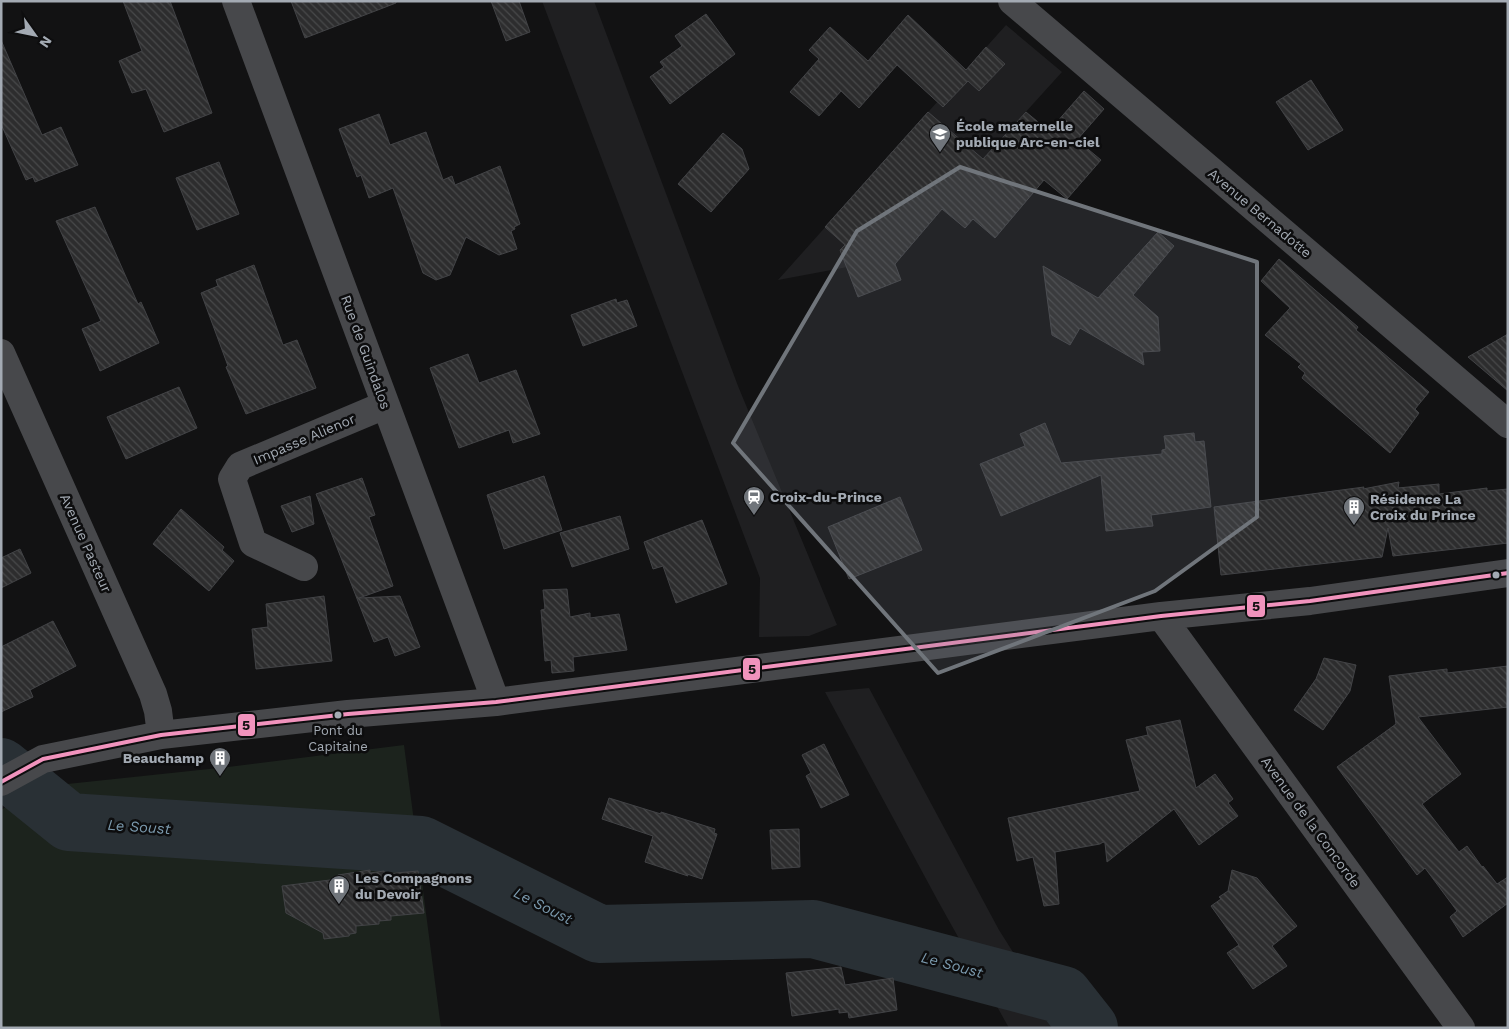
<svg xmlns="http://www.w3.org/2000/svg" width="1509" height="1029" font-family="'Work Sans',sans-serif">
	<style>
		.built { fill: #1f1f21 }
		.park { fill: #1c231d }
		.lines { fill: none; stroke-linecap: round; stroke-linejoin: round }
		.river { stroke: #293035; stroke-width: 58 }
		.building { fill: url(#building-back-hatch); stroke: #424346 }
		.minor { stroke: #47484b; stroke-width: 28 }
		.bus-1-casing { stroke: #0d0d0e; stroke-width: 8 }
		.bus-1 { stroke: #f193bd; stroke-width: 4 }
		.marked { fill: #70757b; fill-opacity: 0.2; stroke: #70757b; stroke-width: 4; stroke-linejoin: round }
		.bus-dot { fill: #a3aab3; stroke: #0d0d0e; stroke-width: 2 }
		.labels { text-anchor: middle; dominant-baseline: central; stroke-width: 5; stroke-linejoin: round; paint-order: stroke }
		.bus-label { font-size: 13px; fill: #a3aab3; stroke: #0d0d0e }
		.poi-label { font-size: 14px; font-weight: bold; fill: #a3aab3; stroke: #0d0d0e; text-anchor: start }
		.street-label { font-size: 14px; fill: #a3aab3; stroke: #0d0d0e }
		.water-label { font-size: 15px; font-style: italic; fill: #7b9aae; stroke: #0d0d0e }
		.line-badge { stroke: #0d0d0e; stroke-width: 2 }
		.pale-badge-label { font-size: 14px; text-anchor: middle; font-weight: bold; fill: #111 }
	</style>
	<defs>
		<pattern id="building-back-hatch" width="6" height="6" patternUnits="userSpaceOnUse" patternTransform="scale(1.25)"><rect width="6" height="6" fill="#2d2d2e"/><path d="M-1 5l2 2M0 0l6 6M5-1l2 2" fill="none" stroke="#48494a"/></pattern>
	</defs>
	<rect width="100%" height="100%" fill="#121213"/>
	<path class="built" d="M542 1H594L738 386 837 625 809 636 759 637 760 578Z
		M1006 25 1062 72 994 147 901 257 778 280Z
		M869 688 999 930 1061 1028H1009L938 901 825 692Z"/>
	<path class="park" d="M404 745 441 1028H1V810L39 787 228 767Z"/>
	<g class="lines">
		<path class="river" d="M1 767 69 822 421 845 599 934 813 929 1063 995 1089 1028"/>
	</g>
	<path class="building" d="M123 1H170L212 113 164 132 146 89 132 93 119 61 142 51Z
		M291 1H396V3L305 38Z
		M491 1H519L530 32 506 41Z
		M706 14 735 54 670 104 650 77 664 67 660 62 682 46 675 36Z
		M908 15 966 70 986 47 1005 64 979 91 968 81 943 107 897 65 859 108 841 91 819 116 790 92 819 59 809 50 830 27 868 61Z
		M1 40 42 135 61 127 78 165 35 182 33 177 26 180 1 124Z
		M1311 80 1343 130 1308 150 1276 102Z
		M1084 91 1104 109 1077 140 1101 160 1067 199 1044 180 995 238 973 219 965 228 942 209 895 264 901 280 858 297 840 250 845 245 825 227 928 112 983 159 1026 112 1049 131Z
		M379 114 390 145 426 132 443 180 452 176 455 185 500 166 520 224 514 227 515 229 511 231 517 249 499 255 466 237 450 275 436 280 423 273 393 188 369 198 361 175 357 177 339 129Z
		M723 133 742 149 749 169 711 212 678 184Z
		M219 162 239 214 197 230 176 178Z
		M95 207 138 304 141 302 159 343 100 371 82 329 101 321 56 221Z
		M1158 232 1174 246 1133 295 1158 317 1160 351 1142 352 1144 365 1080 328 1070 345 1052 335 1043 266 1098 298Z
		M1279 259 1358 327 1356 330 1429 392 1415 409 1419 413 1390 453 1302 378 1305 373 1298 367 1301 364 1265 335 1290 308 1261 281Z
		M254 265 283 345 297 340 316 388 246 414 226 367 228 366 201 293 218 286 216 280Z
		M616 299 617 303 627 300 637 326 583 346 571 315Z
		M1508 334V391L1468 357Z
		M468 354 479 383 516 370 540 434 513 443 509 430 459 448 430 368Z
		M179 387 197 428 126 459 107 417Z
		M1045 423 1061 463 1162 454V450L1166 449 1164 436 1194 433 1195 442 1204 441 1211 507 1151 515 1153 526 1106 531 1101 475 1001 516 980 464 1025 446 1020 434Z
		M544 476 562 530 504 549 487 495Z
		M362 478 375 515 369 517 393 586 359 598 400 596 420 647 395 656 388 637 374 642 316 494Z
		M1399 482 1398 488 1439 484V494L1487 488V491L1508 489V543L1393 556 1388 528 1382 557 1221 575 1214 507 1364 487 1363 489Z
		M310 496 314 524 292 532 281 506Z
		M900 497 922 550 849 579 828 527Z
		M181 509 224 547 222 550 234 561 209 591 153 544Z
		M620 516 629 549 572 567 560 533Z
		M702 520 727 584 676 603 663 566 653 569 644 542Z
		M20 549 31 573 1 588V558Z
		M567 589 570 617 590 613V618L619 614 627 650 573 657 574 671 552 673 551 660 545 661 541 610 545 609 543 590Z
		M324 596 332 661 256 669 252 629 268 627 266 604Z
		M53 621 76 666 30 690 33 697 1 712V647Z
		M1324 658 1356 665 1350 691 1323 730 1294 710 1316 679Z
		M1508 666V707L1418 717 1461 774 1422 804 1459 852 1467 846 1482 867 1483 866 1497 884 1508 877V903L1463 937 1450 917 1457 911 1425 868 1417 875 1337 767 1396 724 1389 676 1447 669V673Z
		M1180 720 1196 788 1215 774 1233 799 1228 803 1238 816 1199 845 1174 809 1107 862 1105 843 1103 842 1100 844 1055 852 1059 904 1044 906 1033 857 1017 861 1008 818 1140 791 1126 740 1148 735 1146 727Z
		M824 744 849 795 821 808 806 776 811 773 802 755Z
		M609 798 661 814V812L715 829 714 833 717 834 702 879 687 874 688 876 645 862 653 836 602 819Z
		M799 829 800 867 772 869 770 830Z
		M370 870V873L384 871 385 874 418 871 424 913 391 916V920L379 921V924L356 926V933L350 934 349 936 324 939 323 933 286 913 282 886 338 879V875Z
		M1232 870 1257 878 1297 926 1272 946 1287 966 1253 989 1227 953 1239 945 1211 906 1221 899 1219 897 1228 891Z
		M841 967 845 985 893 978 897 1010 849 1018 848 1012 839 1013V1009L792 1016 786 973Z"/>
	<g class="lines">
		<path class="minor" d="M236 1 496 702
			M1012 1 1508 424
			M1 353 153 694 158 711 161 735
			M304 567 253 543 232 479 240 466 385 405
			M1161 616 1461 1028
			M1 782 43 759 161 735 348 714 496 702 1161 616 1310 601 1508 573"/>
		<g class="bus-1-casing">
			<path id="bus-1" d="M1 782 43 759 161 735 348 714 496 702 1161 616 1310 601 1508 573"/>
		</g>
		<use href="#bus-1" class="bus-1"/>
	</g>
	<path class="marked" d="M960 167 1257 262V517L1155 591 938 673 733 443 857 231Z"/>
	<defs>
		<g id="school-pin" transform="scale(1.125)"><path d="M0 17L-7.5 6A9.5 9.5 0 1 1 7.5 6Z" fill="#70757b" stroke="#0d0d0e"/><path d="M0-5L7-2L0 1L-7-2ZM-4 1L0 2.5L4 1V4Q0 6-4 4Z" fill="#fff"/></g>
		<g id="station-pin" transform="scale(1.125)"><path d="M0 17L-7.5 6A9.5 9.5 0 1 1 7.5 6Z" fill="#70757b" stroke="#0d0d0e"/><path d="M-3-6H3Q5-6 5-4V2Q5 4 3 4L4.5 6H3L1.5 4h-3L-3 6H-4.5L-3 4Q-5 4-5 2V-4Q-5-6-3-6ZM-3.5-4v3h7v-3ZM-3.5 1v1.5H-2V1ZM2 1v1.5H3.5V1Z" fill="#fff"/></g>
		<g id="building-pin" transform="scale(1.125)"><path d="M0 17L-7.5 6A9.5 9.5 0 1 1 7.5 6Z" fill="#70757b" stroke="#0d0d0e"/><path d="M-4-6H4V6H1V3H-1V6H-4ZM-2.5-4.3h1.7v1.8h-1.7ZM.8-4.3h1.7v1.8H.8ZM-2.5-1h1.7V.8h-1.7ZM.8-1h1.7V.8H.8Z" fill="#fff"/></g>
	</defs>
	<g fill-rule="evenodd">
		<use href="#school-pin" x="940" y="134"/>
		<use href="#station-pin" x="754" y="497"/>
		<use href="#building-pin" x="1354" y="507"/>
		<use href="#building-pin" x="220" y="758"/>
		<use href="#building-pin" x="339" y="886"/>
	</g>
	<g class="bus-dot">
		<circle cx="1496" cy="575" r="4.5"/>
		<circle cx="338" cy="715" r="4.5"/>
	</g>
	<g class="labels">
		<g class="bus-label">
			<text x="338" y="730">Pont du<tspan x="338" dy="16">Capitaine</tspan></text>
		</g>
		<g class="poi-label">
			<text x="956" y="126">École maternelle<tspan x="956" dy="16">publique Arc-en-ciel</tspan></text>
			<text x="770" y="497">Croix-du-Prince</text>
			<text x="1370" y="499">Résidence La<tspan x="1370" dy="16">Croix du Prince</tspan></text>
			<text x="204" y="758" text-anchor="end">Beauchamp</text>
			<text x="355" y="878">Les Compagnons<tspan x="355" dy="16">du Devoir</tspan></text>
		</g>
		<g class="street-label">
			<text transform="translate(1260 213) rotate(40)">Avenue Bernadotte</text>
			<text transform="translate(366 352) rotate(70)">Rue de Guindalos</text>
			<text transform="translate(304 439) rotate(-23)">Impasse Alienor</text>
			<text transform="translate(86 543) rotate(66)">Avenue Pasteur</text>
			<text transform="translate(1311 822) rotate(54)">Avenue de la Concorde</text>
		</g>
		<g class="water-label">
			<text transform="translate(139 827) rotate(4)">Le Soust</text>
			<text transform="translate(543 906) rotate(27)">Le Soust</text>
			<text transform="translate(952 965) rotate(15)">Le Soust</text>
		</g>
	</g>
	<g class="line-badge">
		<rect x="1246" y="594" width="20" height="24" rx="5" fill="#f193bd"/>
		<rect x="742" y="657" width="19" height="24" rx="5" fill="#f193bd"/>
		<rect x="237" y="713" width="19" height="24" rx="5" fill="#f193bd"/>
	</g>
	<g class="pale-badge-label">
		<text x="1256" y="611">5</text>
		<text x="752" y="674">5</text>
		<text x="246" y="730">5</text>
	</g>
	<rect width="1509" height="1029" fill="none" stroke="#a3aab3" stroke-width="5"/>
	<g transform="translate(35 35) rotate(123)" stroke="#0d0d0e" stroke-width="4" paint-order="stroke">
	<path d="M0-4L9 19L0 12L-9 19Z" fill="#a3aab3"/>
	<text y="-8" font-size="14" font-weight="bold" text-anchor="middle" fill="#a3aab3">N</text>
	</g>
</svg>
